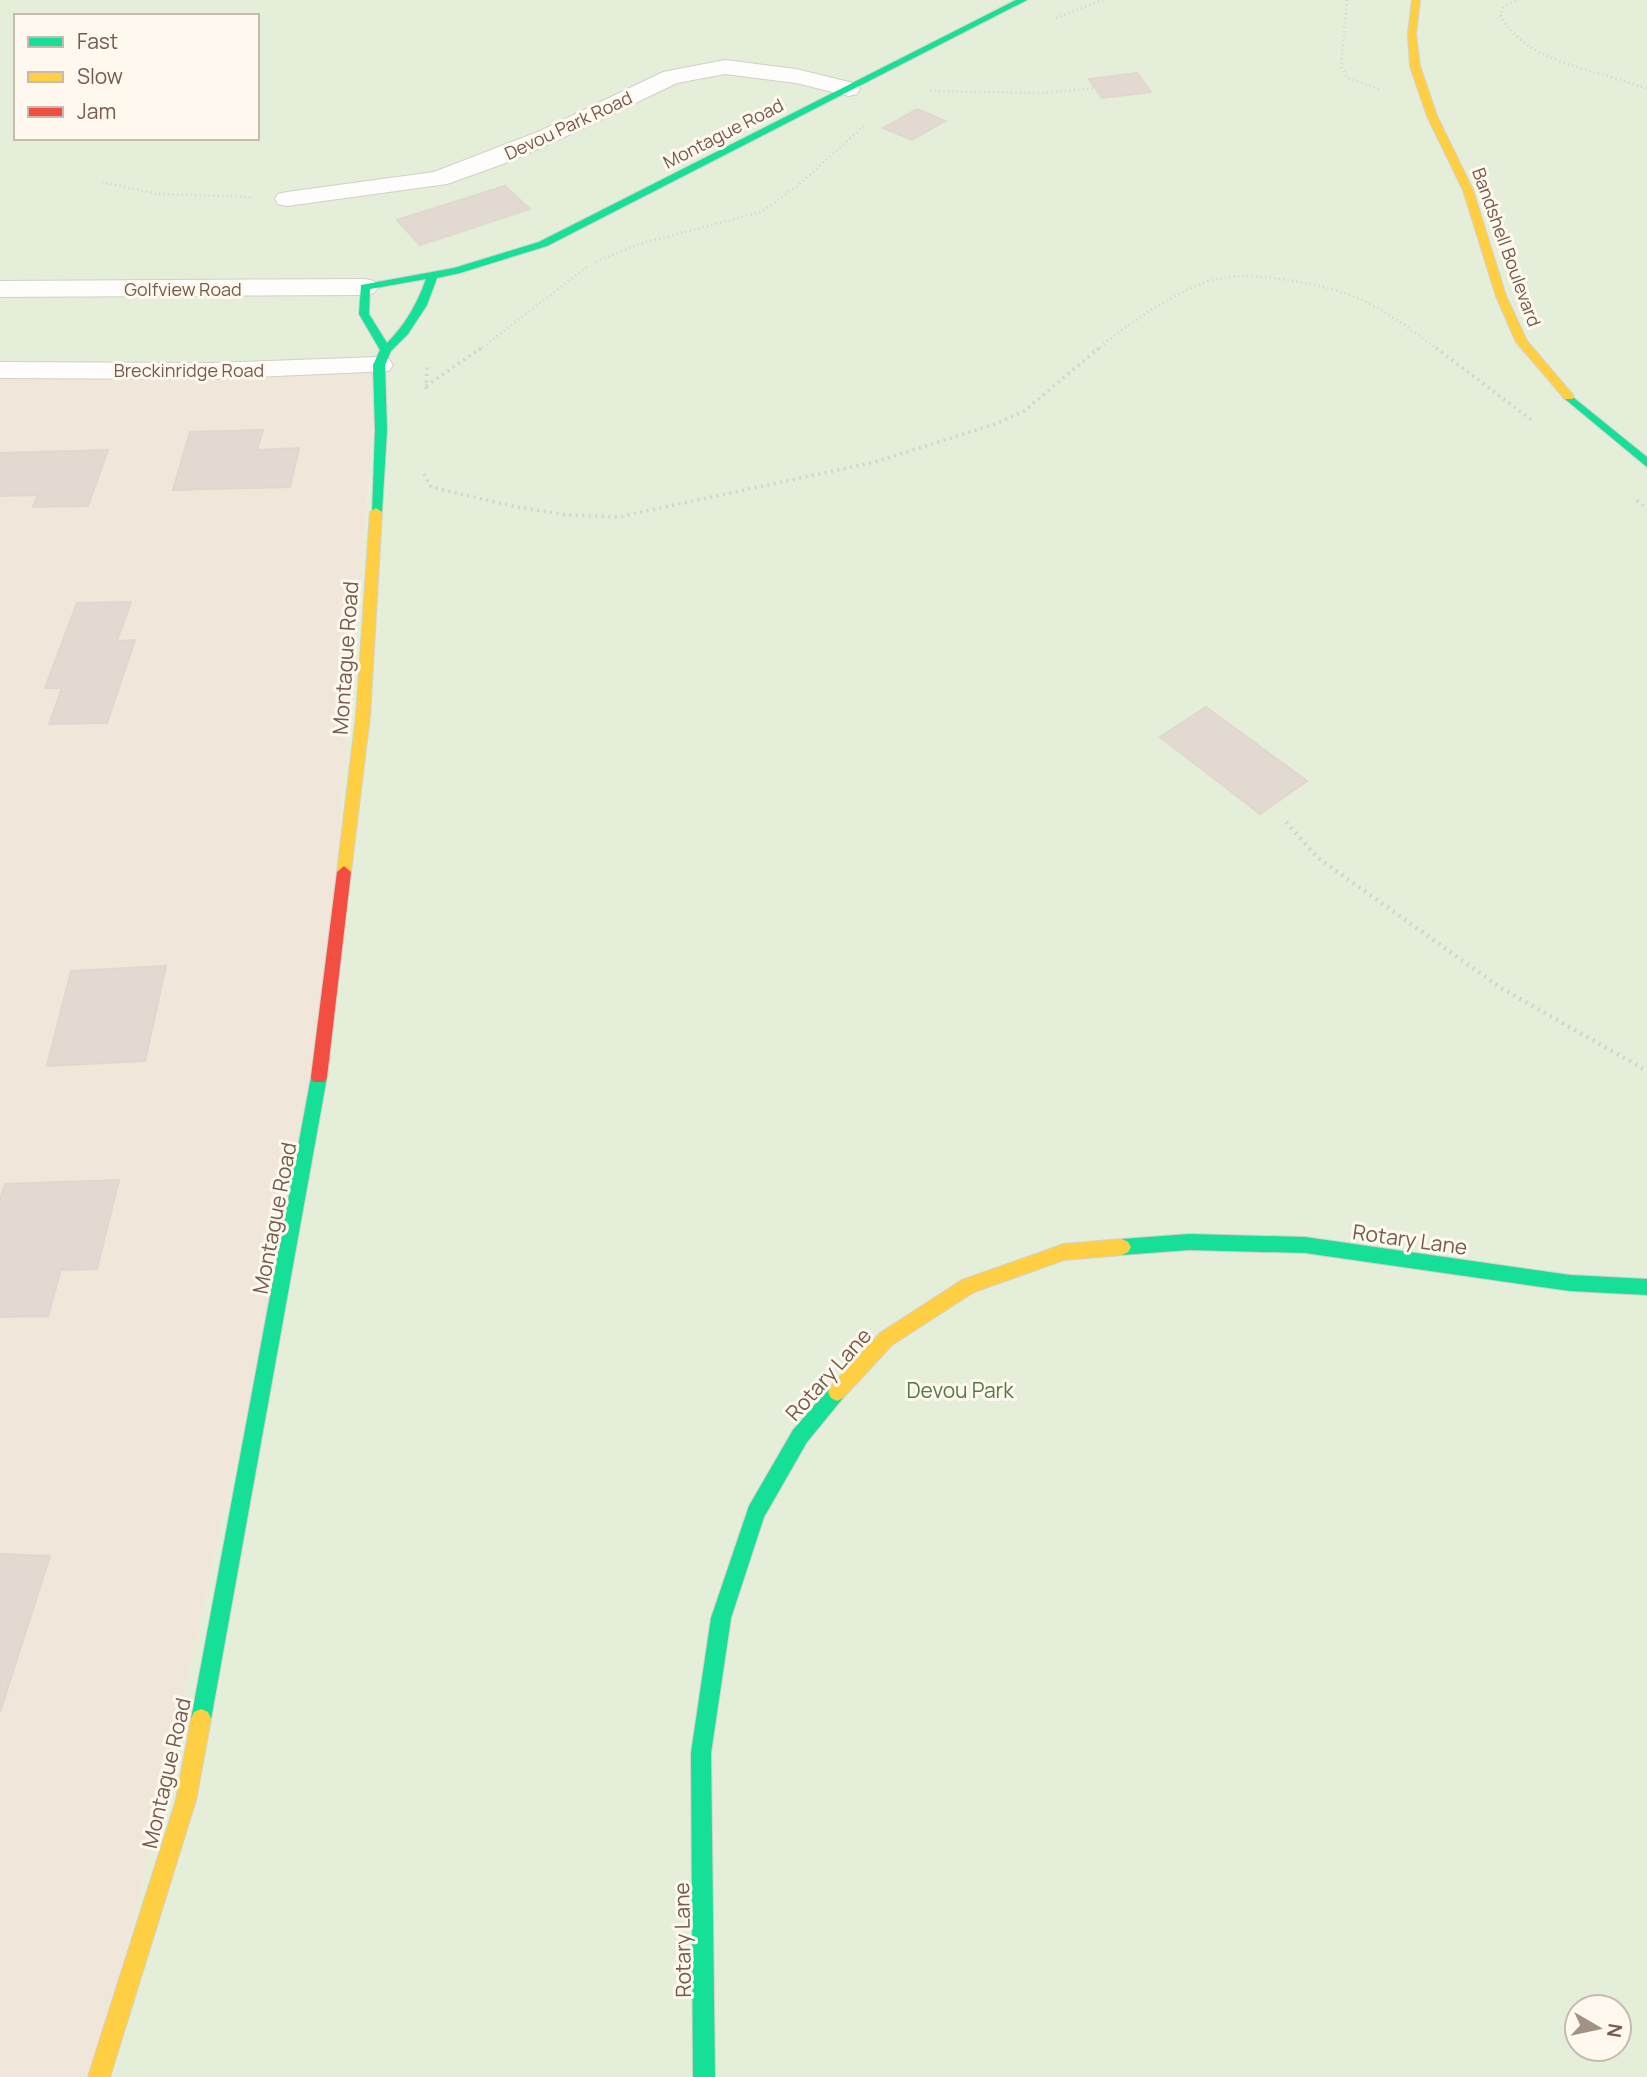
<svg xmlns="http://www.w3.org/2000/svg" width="1647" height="2077" font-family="Manrope,sans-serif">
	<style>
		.residential { fill: #f0e6da }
		.green { fill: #e4eed8; fill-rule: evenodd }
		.building { fill: #e2d9d1; stroke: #e0d7cf; stroke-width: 2 }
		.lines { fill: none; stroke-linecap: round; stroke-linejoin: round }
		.street-casing { stroke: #d4cfc8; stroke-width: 2 }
		.fast-casing { stroke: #d7d0c8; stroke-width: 2 }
		.slow-casing { stroke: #d7d0c8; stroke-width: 2 }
		.jam-casing { stroke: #d7d0c8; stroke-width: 2 }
		.path-far2 { stroke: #d8d1cc; stroke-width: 2.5; stroke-dasharray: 1 3.5; stroke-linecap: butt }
		.path-far1 { stroke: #d8d1cc; stroke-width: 3.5; stroke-dasharray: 2 4.5; stroke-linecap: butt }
		.path { stroke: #d8d1cc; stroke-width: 4.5; stroke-dasharray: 2 5; stroke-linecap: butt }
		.street { fill: #fefdfc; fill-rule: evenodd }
		.fast { fill: #16e098; fill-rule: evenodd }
		.slow { fill: #ffcf43; fill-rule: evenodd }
		.jam { fill: #f24e42; fill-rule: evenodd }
		.labels { text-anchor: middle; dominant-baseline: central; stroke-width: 6; stroke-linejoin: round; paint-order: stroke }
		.far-street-label { font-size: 18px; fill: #755c4d; stroke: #fef8ef }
		.street-label { font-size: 21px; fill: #755c4d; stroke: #fef8ef }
		.park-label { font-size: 21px; fill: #547a45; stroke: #fef8ef }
	</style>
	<rect width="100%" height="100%" fill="#f7f3ec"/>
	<path class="residential" d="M379 365 316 1103 99 2077H0V370Z"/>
	<path class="green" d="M0 0H1647V2077H99L316 1103 379 365 0 370ZM16 16H257V138H16ZM1577 2007H1619V2049H1577Z"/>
	<path class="building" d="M1137 73 1151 92 1102 98 1089 79Z
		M917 109 945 121 912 140 883 128Z
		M505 186 530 209 420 245 397 220Z
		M263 430 257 450 299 448 290 487 173 490 190 432Z
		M108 450 88 506 33 507 38 495 0 496V453Z
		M131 602 117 641 135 640 107 723 49 724 62 688H45L77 603Z
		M1206 707 1307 781 1260 814 1160 737Z
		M166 966 145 1061 47 1066 71 971Z
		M119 1180 97 1269 61 1270 48 1316 0 1317V1199L5 1184Z
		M0 1554 50 1556 0 1712Z"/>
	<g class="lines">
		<g class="street-casing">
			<path id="street" d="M725 60 796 69 857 84 860 89 857 94 849 96 796 83 725 74 677 83 556 141 503 164 447 184 287 206 278 204 275 199 278 194 287 192 434 172 540 131 663 72Z
				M365 279 374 281 378 287 374 293 365 295 0 297V281Z
				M379 357 389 359 393 365 389 371 211 379 0 378V362L211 363Z"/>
		</g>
		<g class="fast-casing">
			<path id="fast" d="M1016 0H1027L547 246 460 273 437 278 427 305 408 334 391 351 385 365 387 430 382 512 376 516 372 515 375 430 373 365 380 350 359 314 361 285 454 268 539 242ZM426 279C417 304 406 324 387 343L369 314 370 289Z
				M1569 394 1647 457V467L1565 399 1563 397Z
				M319 1070 325 1072 327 1077 211 1719 208 1726 201 1729 194 1726 191 1719 311 1077 313 1072Z
				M1189 1234 1305 1237 1570 1275 1647 1279V1295L1570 1291 1305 1253 1189 1250 1122 1255 1116 1252 1113 1247 1116 1242 1122 1239Z
				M837 1383 843 1386 846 1392 843 1398 807 1442 764 1517 731 1618 711 1753 715 2077H693L691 1753 711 1618 749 1506 793 1430 831 1386Z"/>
		</g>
		<g class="slow-casing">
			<path id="slow" d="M1412 0H1420L1416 34 1420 66 1437 116 1473 190 1506 296 1527 341 1573 395V399H1565L1516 342 1496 296 1463 190 1427 116 1410 66 1408 34Z
				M376 508 382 512 370 716 351 872 344 878 337 872 356 716 370 512Z
				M1122 1239 1128 1242 1131 1247 1128 1252 1122 1255 1064 1260 974 1292 892 1345 843 1398 837 1401 831 1398 828 1392 831 1386 880 1333 962 1280 1064 1244Z
				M201 1709 208 1712 211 1719 196 1800 110 2077H88L176 1800 191 1719 194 1712Z"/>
		</g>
		<g class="jam-casing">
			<path id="jam" d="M344 866 351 872 327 1077 325 1082H313L311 1077 337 872Z"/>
		</g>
		<path class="path-far2" d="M1347 0 1341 66 1347 78 1380 89
			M1515 0 1504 7 1500 15C1526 65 1599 69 1647 89
			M1056 18 1103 0
			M930 91 1041 93 1095 88
			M102 182 157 194 253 197
			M596 262 639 244 761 212 796 187 865 125
			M479 350 588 266
			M1097 350C1126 325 1183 285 1221 278 1255 271 1332 285 1362 300 1389 313 1415 332 1438 350"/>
		<path class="path-far1" d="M1436 348 1533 421
			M426 386 481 348
			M426 389 427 366
			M424 474 431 487 517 507 567 515 618 517 875 462 995 424 1024 411 1099 348
			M1637 500 1647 509"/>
		<path class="path" d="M1286 822 1318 858 1501 988 1647 1071"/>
		<use href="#street" class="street"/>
		<use href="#fast" class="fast"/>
		<use href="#slow" class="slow"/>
		<use href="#jam" class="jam"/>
	</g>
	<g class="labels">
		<g class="far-street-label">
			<text transform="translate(568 125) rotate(-25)">Devou Park Road</text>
			<text transform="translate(723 133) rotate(-27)">Montague Road</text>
			<text transform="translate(1507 247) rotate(70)">Bandshell Boulevard</text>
			<text x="183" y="289">Golfview Road</text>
			<text x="189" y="370">Breckinridge Road</text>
		</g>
		<g class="street-label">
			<text transform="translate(345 658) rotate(-86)">Montague Road</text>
			<text transform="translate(274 1218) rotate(-79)">Montague Road</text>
			<text transform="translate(1410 1239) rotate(8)">Rotary Lane</text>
			<text transform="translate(828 1374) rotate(-48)">Rotary Lane</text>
			<text transform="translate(166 1773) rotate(-77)">Montague Road</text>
			<text transform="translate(682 1940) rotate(-91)">Rotary Lane</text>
		</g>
		<g class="park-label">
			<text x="960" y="1390">Devou Park</text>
		</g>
	</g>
	<rect x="14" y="14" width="245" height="126" fill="#fef8ef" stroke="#c7baae" stroke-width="2"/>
	<rect x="28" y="37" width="35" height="10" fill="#16e098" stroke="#c7baae" stroke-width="2"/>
	<text x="77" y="49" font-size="21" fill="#755c4d">Fast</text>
	<rect x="28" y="72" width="35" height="10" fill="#ffcf43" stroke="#c7baae" stroke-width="2"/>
	<text x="77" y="84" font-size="21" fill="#755c4d">Slow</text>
	<rect x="28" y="107" width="35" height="10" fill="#f24e42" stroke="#c7baae" stroke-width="2"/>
	<text x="77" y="119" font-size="21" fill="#755c4d">Jam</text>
	<g transform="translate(1598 2028) rotate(99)"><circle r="33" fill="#fef8ef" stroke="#c7baae" stroke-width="2"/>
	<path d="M0-5L12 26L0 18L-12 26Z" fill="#a29185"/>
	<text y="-10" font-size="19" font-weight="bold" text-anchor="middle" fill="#755c4d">N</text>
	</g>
</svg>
